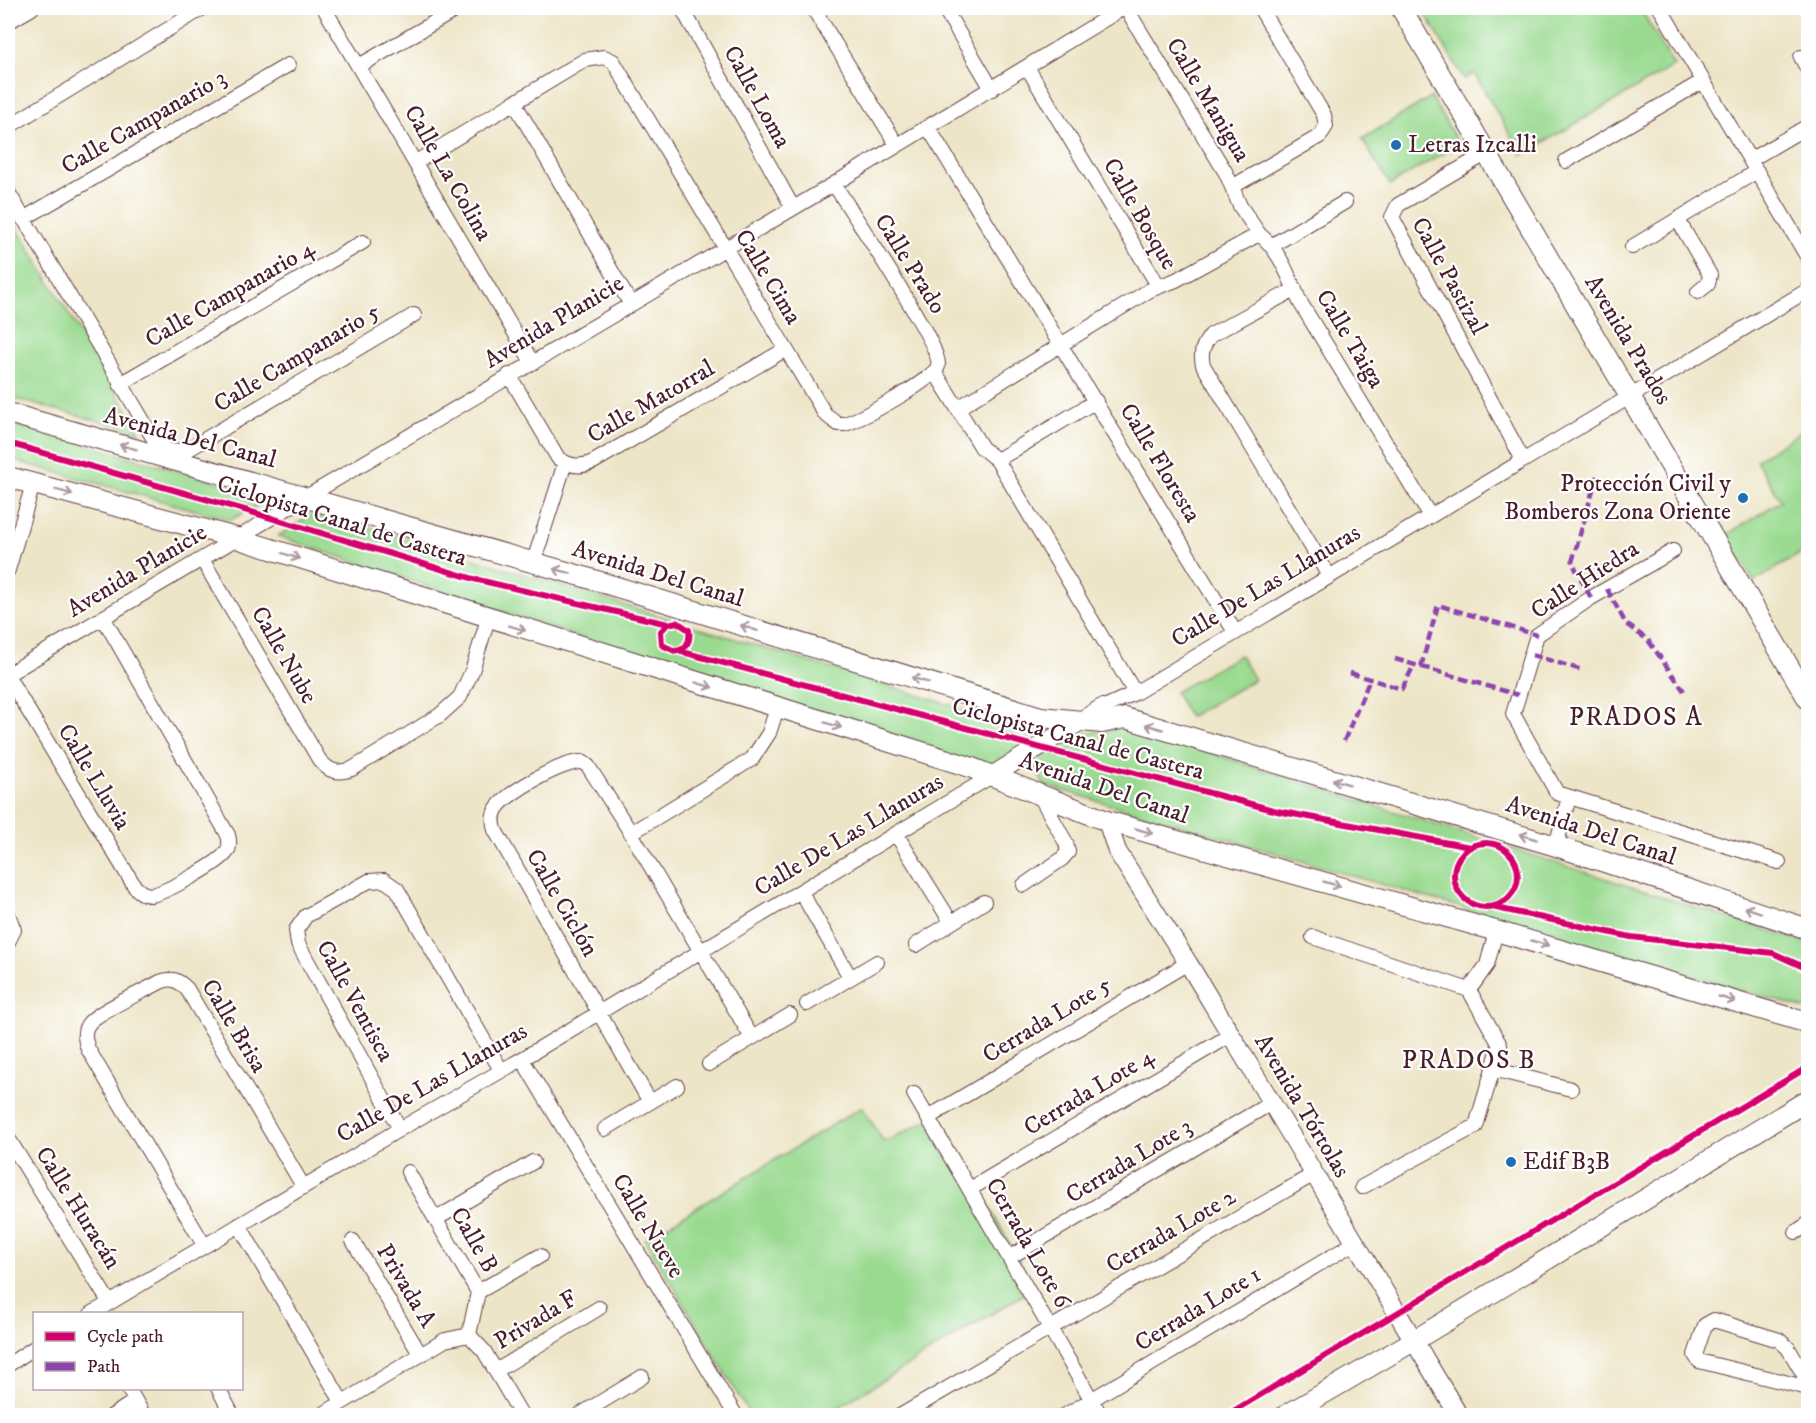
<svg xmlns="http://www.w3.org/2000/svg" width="1816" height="1423" font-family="'IM FELL DW Pica',serif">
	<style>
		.green { fill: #9ada90; stroke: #727c5e; stroke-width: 1.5 }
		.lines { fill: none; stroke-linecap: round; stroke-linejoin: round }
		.minor-casing { stroke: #623d42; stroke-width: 16 }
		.tertiary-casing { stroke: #623d42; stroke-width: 20 }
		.secondary-casing { stroke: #623d42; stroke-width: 22 }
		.minor { stroke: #fff; stroke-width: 14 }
		.tertiary { stroke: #fff; stroke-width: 18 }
		.secondary { stroke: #fff; stroke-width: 20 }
		.quiet { stroke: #8e44ad; stroke-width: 4.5; stroke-dasharray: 9 4.5; stroke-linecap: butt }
		.cycleway-casing { stroke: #fff; stroke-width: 10 }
		.cycleway { stroke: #d6006c; stroke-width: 6 }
		.oneway { stroke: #ae9aa0 }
		.poi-dot { fill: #1f6fb2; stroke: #fff; stroke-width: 2 }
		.labels { text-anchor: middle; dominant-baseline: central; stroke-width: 4.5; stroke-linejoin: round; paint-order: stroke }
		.street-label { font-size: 24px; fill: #4a1f2b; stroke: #fff }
		.poi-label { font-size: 24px; fill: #4a1f2b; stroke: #fff; text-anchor: start }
		.neighbourhood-label { font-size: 26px; letter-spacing: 1.5px; fill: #4a1f2b; stroke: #fff }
	</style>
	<rect width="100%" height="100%" fill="#fff"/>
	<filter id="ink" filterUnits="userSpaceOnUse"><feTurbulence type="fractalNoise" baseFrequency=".0167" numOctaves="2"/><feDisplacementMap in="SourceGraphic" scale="12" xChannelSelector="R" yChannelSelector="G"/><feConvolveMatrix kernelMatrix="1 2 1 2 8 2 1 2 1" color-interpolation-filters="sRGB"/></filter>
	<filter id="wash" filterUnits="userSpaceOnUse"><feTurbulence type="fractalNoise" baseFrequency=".008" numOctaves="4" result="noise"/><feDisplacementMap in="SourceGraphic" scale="24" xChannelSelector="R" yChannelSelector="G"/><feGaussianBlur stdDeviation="1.35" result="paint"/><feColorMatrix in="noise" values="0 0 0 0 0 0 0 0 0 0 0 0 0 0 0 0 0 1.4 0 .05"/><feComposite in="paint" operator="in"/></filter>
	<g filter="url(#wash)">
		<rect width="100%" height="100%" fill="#ede5c7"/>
		<path class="green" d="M1422 8H1640L1674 66 1522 155 1474 73 1464 79Z
			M1431 97 1459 144 1390 185 1362 139Z
			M8 213 140 432 8 397Z
			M8 423 273 497 231 520 8 459Z
			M1808 427V549L1754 582 1726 535 1781 501 1756 460Z
			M317 511 1039 732 982 773 278 536Z
			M1240 655 1254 680 1189 717 1175 692Z
			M1129 727 1808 943V1010L1044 785 1032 761 1081 734Z
			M862 1107 884 1142 939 1115 1034 1288 826 1415H750L645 1239Z"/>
	</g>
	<g filter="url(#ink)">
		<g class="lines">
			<g class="minor-casing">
				<path id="minor" d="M324 8 532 362
					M682 8 793 208
					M813 8 897 145
					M944 8 992 89
					M1660 8 1808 258
					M8 22 32 8
					M1801 57 1808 70
					M359 66 459 8
					M1027 67 1159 287
					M514 102 630 303
					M8 127 203 8
					M928 127 1235 632
					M1487 153 1398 205 1392 217 1523 460
					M1750 160 1808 126
					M1566 161 1703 81
					M416 162 585 60 604 57 613 61 825 414 838 424H845C861 419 934 380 938 366 943 348 849 208 834 184
					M1232 187 1320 136 1326 126 1324 115 1260 8
					M8 192 155 441 171 452 189 449 414 315
					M23 219 288 65
					M1678 220 1710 275 1708 284 1698 292
					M1259 234C1281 251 1289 278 1300 302L1430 516
					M1271 246 1345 202
					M1632 247 1757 171
					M1295 289 1211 335C1203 345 1200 352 1203 365L1329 576
					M935 372 982 448 997 460
					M509 375 558 458C570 467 581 468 595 461L786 349
					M120 384 363 242
					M958 408 1150 290 1176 280 1259 234 1240 206 1226 173 1126 8
					M997 460 1135 693
					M997 460 1096 401
					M1673 551 1591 598 1537 635 1513 714 1557 793 1779 862
					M202 559 320 761C330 772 338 774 352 769L440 715 460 697 472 671 488 619
					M533 564 565 463
					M8 570 33 484
					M8 674 834 184 1123 8
					M8 677 135 887C140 892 144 895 151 895 165 893 218 864 226 853 230 848 230 842 228 835L104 619
					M1102 708 1135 693 1808 290
					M631 833 752 759 769 733 777 708
					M896 834 951 922
					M1556 846 1569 797
					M1024 885 1062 859 1068 852 1066 843 1039 794
					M801 892 850 977
					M8 914 14 930 8 942
					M1313 937 1469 990 1487 965 1496 931
					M916 945 984 902
					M807 1004 877 962
					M522 1059 736 1416
					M709 1064 790 1015
					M1493 1069 1571 1089
					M914 1094 1101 1416
					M650 1102 495 830C493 822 492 815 497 808 507 792 564 761 582 762L588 766 631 833 752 1038
					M929 1117 1188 963
					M400 1129 298 944 296 930 306 916 369 881 384 880 397 889 501 1070
					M605 1129 677 1086
					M8 1138 109 1302
					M408 1172 478 1292 469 1335
					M1362 1187 1476 1126 1500 1045 1469 990
					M970 1189 1231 1035
					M436 1219 533 1162
					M239 1225 342 1402
					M1796 1232 1808 1224
					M353 1241 420 1354
					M204 1245 88 1049C85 1040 82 1030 90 1022 101 1010 143 992 160 982 172 977 178 980 187 989L303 1186
					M1010 1257 1271 1103
					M478 1292 540 1256
					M91 1314 400 1129 522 1059 990 777
					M469 1335 484 1351 522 1416
					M8 1365 34 1348
					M496 1371 599 1308
					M1808 1382 1788 1348 1779 1340 1714 1320 1705 1325 1695 1355 1699 1361 1808 1388
					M128 1388 144 1416
					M218 1388 233 1416
					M112 1416 135 1401
					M320 1416 445 1340 469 1335
					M578 1416 642 1377
					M900 1416 1314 1174
					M1064 1416 1356 1242"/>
			</g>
			<g class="tertiary-casing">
				<path id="tertiary" d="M990 777 1102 708
					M1107 821 1117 851 1188 963 1459 1416"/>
			</g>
			<g class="secondary-casing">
				<path id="secondary" d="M1401 8 1808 699
					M8 413 581 576 1041 717 1102 723 1125 718 1556 846 1808 929
					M8 477 236 538 967 766 1107 821 1496 931 1808 1023
					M1285 1416 1415 1340 1808 1100"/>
			</g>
			<use href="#minor" class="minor"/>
			<use href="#tertiary" class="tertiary"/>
			<use href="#secondary" class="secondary"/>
			<path class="quiet" d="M1607 589 1626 624 1648 640 1684 691
				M1591 598 1572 562 1597 476
				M1532 655 1582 670
				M1395 659 1518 695
				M1421 667 1438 605 1537 635
				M1350 673 1402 689 1414 665
				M1344 741 1370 679"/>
			<g class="cycleway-casing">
				<path id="cycleway" d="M8 443 248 511 474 579 668 624 677 622 689 630C691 641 686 650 675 651L662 645 661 631 668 624
					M679 651 1277 811 1470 847
					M1454 875a32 32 0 1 1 64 0a32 32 0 1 1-64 0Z
					M1492 907 1631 937 1773 953 1808 969
					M1225 1416 1808 1067"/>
			</g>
			<use href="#cycleway" class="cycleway"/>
		</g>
		<defs><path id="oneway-shaft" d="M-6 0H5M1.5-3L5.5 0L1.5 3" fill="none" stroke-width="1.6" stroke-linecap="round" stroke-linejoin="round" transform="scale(1.5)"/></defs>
		<g class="oneway">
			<use href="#oneway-shaft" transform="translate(128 447) rotate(-165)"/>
			<use href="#oneway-shaft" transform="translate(64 492) rotate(15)"/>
			<use href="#oneway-shaft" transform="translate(291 556) rotate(18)"/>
			<use href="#oneway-shaft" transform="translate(562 571) rotate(-166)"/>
			<use href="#oneway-shaft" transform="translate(517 628) rotate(17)"/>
			<use href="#oneway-shaft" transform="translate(749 628) rotate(-162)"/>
			<use href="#oneway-shaft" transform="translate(920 680) rotate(-163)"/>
			<use href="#oneway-shaft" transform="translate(704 685) rotate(17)"/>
			<use href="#oneway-shaft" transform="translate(833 725) rotate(17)"/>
			<use href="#oneway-shaft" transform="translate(1154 727) rotate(-164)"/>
			<use href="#oneway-shaft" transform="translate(1341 782) rotate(-164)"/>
			<use href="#oneway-shaft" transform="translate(1144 831) rotate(16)"/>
			<use href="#oneway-shaft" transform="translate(1528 837) rotate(-164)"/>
			<use href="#oneway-shaft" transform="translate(1332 884) rotate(16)"/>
			<use href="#oneway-shaft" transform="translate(1753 910) rotate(-162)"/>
			<use href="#oneway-shaft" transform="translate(1540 943) rotate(16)"/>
			<use href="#oneway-shaft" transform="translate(1727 999) rotate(16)"/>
		</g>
	</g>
	<g class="poi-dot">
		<circle cx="1396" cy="145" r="6"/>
		<circle cx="1743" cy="498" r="6"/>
		<circle cx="1511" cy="1162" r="6"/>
	</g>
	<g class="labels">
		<g class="street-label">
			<text transform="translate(757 97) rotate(61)">Calle Loma</text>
			<text transform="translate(1208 100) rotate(59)">Calle Manigua</text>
			<text transform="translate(144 122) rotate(-30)">Calle Campanario 3</text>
			<text transform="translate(448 173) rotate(60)">Calle La Colina</text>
			<text transform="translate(1140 214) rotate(60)">Calle Bosque</text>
			<text transform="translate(910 264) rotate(58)">Calle Prado</text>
			<text transform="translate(1449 276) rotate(61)">Calle Pastizal</text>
			<text transform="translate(768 277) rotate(59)">Calle Cima</text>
			<text transform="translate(230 294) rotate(-30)">Calle Campanario 4</text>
			<text transform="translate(554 322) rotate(-31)">Avenida Planicie</text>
			<text transform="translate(1350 339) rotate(59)">Calle Taiga</text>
			<text transform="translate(1628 340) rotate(59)">Avenida Prados</text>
			<text transform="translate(297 358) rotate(-31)">Calle Campanario 5</text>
			<text transform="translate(651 402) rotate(-30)">Calle Matorral</text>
			<text transform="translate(190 438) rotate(15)">Avenida Del Canal</text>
			<text transform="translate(1160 463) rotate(59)">Calle Floresta</text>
			<text transform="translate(342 521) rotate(17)">Ciclopista Canal de Castera</text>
			<text transform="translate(137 571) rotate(-31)">Avenida Planicie</text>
			<text transform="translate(658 574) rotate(17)">Avenida Del Canal</text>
			<text transform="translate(1585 580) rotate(-33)">Calle Hiedra</text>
			<text transform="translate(1266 586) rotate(-31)">Calle De Las Llanuras</text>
			<text transform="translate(284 655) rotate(60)">Calle Nube</text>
			<text transform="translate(1078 739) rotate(15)">Ciclopista Canal de Castera</text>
			<text transform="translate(94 777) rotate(59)">Calle Lluvia</text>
			<text transform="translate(1104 788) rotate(19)">Avenida Del Canal</text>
			<text transform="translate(1591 831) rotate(18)">Avenida Del Canal</text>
			<text transform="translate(849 835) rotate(-31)">Calle De Las Llanuras</text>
			<text transform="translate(562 903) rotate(60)">Calle Ciclón</text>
			<text transform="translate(355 1001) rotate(61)">Calle Ventisca</text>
			<text transform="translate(1047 1020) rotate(-31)">Cerrada Lote 5</text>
			<text transform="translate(234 1026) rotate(59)">Calle Brisa</text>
			<text transform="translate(432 1083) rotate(-30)">Calle De Las Llanuras</text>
			<text transform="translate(1089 1092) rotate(-31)">Cerrada Lote 4</text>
			<text transform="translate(1302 1106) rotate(59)">Avenida Tórtolas</text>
			<text transform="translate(1129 1161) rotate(-31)">Cerrada Lote 3</text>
			<text transform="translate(78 1208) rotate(58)">Calle Huracán</text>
			<text transform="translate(648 1226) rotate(59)">Calle Nueve</text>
			<text transform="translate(1171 1231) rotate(-30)">Cerrada Lote 2</text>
			<text transform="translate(474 1240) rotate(60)">Calle B</text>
			<text transform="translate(1028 1243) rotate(60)">Cerrada Lote 6</text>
			<text transform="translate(406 1286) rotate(59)">Privada A</text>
			<text transform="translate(1198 1309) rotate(-31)">Cerrada Lote 1</text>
			<text transform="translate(536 1320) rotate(-31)">Privada F</text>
		</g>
		<g class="poi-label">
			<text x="1408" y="145">Letras Izcalli</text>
			<text x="1731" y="484" text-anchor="end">Protección Civil y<tspan x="1731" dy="28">Bomberos Zona Oriente</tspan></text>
			<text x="1523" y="1162">Edif B3B</text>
		</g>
		<g class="neighbourhood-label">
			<text x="1636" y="717">PRADOS A</text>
			<text x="1469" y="1060">PRADOS B</text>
		</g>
	</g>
	<rect width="1816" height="1423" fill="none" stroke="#fff" stroke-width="30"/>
	<rect x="33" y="1312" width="210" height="78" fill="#ffffff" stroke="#b7a5aa" stroke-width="1.5"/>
	<rect x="45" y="1332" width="30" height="9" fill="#d6006c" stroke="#b7a5aa" stroke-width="1.5"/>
	<text x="87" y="1342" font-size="18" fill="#4a1f2b">Cycle path</text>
	<rect x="45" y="1362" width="30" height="9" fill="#8e44ad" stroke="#b7a5aa" stroke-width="1.5"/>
	<text x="87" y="1372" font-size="18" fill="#4a1f2b">Path</text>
</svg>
